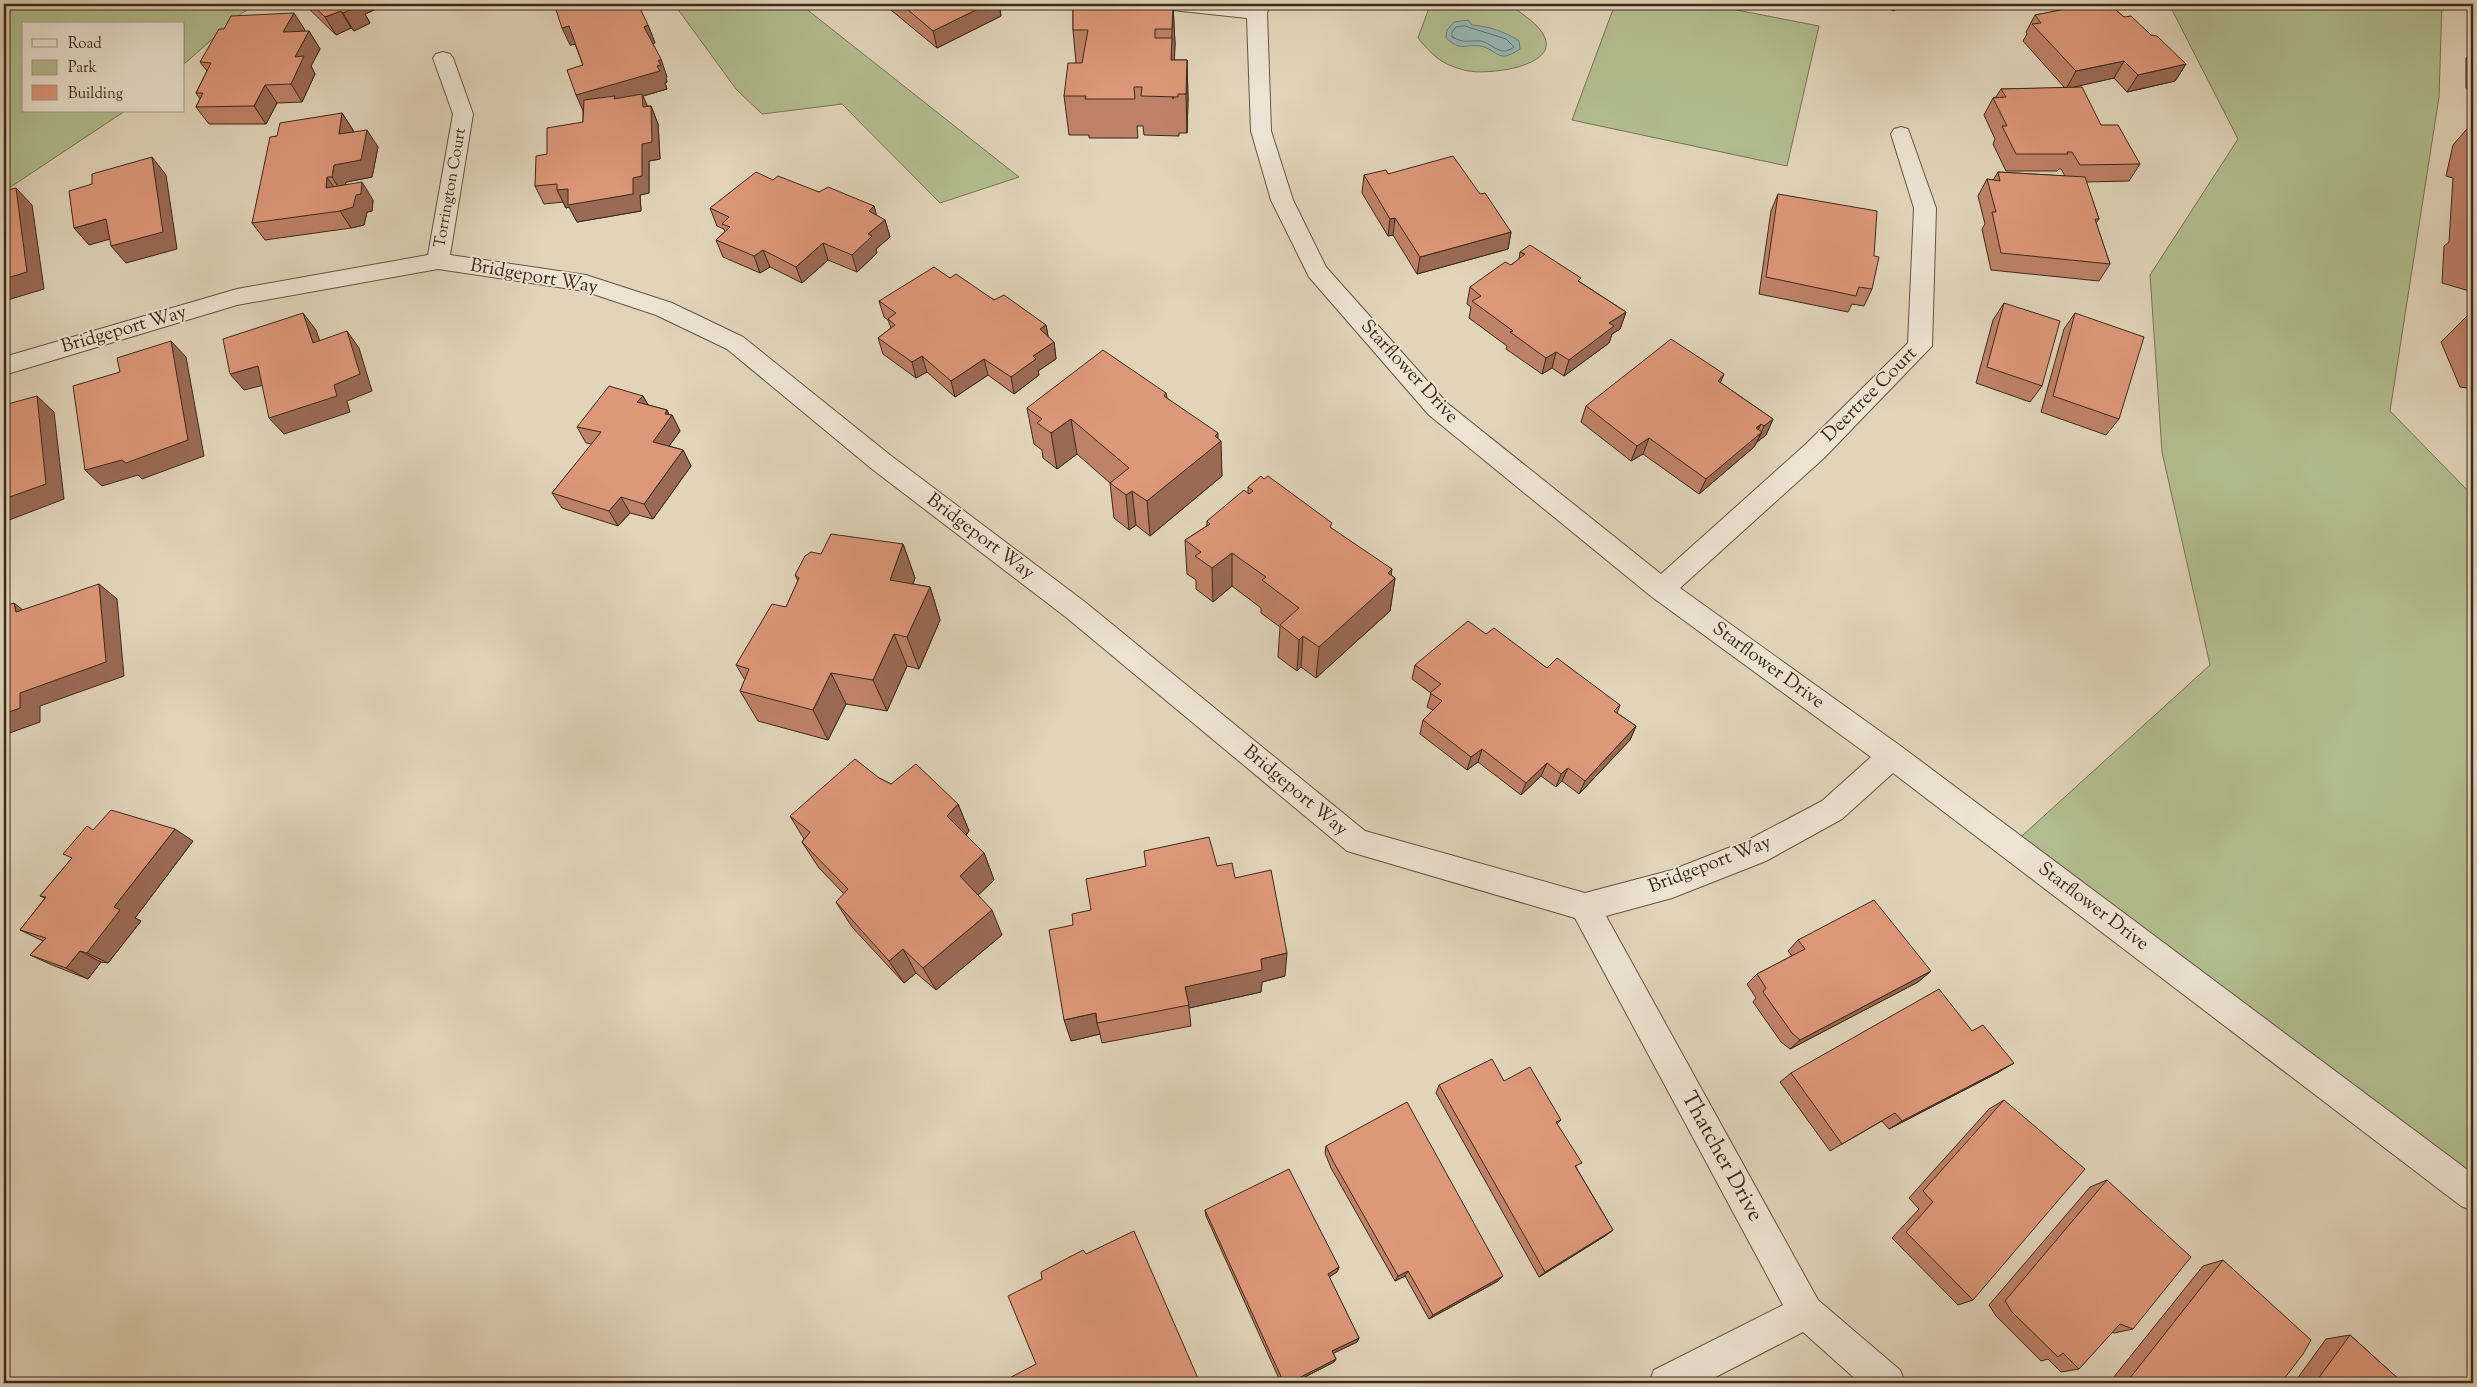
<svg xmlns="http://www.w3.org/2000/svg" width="2477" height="1387" font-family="'Sorts Mill Goudy',serif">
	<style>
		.green { fill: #b2bd8f; stroke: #787354 }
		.water { fill: #96b7b7; stroke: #727e78 }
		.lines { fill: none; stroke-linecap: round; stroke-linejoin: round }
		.shore { stroke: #6a7068; stroke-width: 1 }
		.minor-casing { stroke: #665441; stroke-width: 2 }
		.minor { fill: #ece3d2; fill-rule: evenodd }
		.wall { fill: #be8268; stroke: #3d2919 }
		.shaded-wall { fill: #9b6a55; stroke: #3d2919 }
		.building { fill: #dd9779; stroke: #3d2919 }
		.labels { text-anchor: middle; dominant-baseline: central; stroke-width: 4; stroke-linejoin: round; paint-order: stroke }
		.far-street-label { font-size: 16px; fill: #3d2919; stroke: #ece3d2 }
		.street-label { font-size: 19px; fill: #3d2919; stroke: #ece3d2 }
		.near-street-label { font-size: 22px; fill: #3d2919; stroke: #ece3d2 }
	</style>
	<rect width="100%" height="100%" fill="#e1d4b9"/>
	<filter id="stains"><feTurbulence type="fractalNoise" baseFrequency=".004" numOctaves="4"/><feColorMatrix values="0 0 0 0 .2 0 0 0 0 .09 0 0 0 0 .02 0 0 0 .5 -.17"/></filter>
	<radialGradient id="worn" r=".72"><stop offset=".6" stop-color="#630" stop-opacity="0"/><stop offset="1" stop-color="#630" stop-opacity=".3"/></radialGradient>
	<path class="green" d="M4 4H260L242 13 184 64V24H24V111H125L12 186 4 188Z
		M674 4H800L1019 177 940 203 842 104 762 114 736 89Z
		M1427 4H1509C1520 13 1540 24 1545 38 1557 68 1482 76 1464 70 1441 64 1433 56 1418 38L1430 5Z
		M1615 4H1706L1819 26 1787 166 1572 120Z
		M2169 4H2442L2439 97 2390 411 2473 496V1194L2012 845 2210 665 2162 452 2150 275 2238 139Z"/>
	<path class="water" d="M1468 20 1472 25C1488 26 1506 32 1519 41L1520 49C1497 65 1498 49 1480 46 1464 44 1462 52 1446 38L1447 30 1454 22Z"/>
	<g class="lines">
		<path class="shore" d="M1465 26 1506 39 1514 47C1500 58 1493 43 1480 41 1466 40 1467 44 1452 37V32L1456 27Z"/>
		<g class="minor-casing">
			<path id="minor" d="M1163 4H1224L1250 6 1252 4H1270L1267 13 1271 131 1293 200 1326 267 1447 403 1661 574 1806 444 1908 343 1914 208 1891 134 1894 129 1901 127 1908 129 1936 208 1932 346 1824 458 1680 588 1902 747 2473 1174V1211L2461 1206 1893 773 1842 819 1766 861 1672 898 1606 916 1818 1300 1900 1370 1905 1383H1860L1803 1332 1704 1383H1649L1654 1370 1783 1305 1575 918 1347 851 1067 618 872 469 727 349 656 315 584 291 438 269 237 305 4 375V357L237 289 428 255 453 114 433 58 436 54 443 52 450 54 453 58 473 114 450 255 586 275 672 303 743 337 890 455 1085 602 1365 831 1585 893 1672 870 1746 841 1822 801 1871 757 1652 597 1429 415 1309 277 1271 200 1251 131 1247 18 1172 10 1165 8Z"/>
		</g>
		<use href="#minor" class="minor"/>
	</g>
	<path class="wall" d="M304 4H388L365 14 370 23 354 31 351 28 336 35Z
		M540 4H557L555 6Z
		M885 4H999L1001 16 937 48 886 6Z
		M1073 4 1173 5 1175 44 1174 60H1187L1188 99 1187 133H1179V136L1144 135 1143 126H1137L1138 138H1089V135H1069L1064 96 1076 63 1073 30Z
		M1514 4H1529L1528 6Z
		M1878 4H1901L1894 11Z
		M2062 4H2109L2124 17 2151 35 2186 64 2175 81 2127 92 2114 78 2071 87 2101 125 2140 164 2129 181 2086 182 2099 219 2096 223 2110 264 2099 281 1991 270 1982 229 1985 224 1978 196 1987 179 1993 180 1998 172 2065 176 2061 169H2059L2057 171H2006L1993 144 1995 139 1984 115 1993 98 1996 97 2001 89 2065 88 2023 41 2027 34 2026 32 2035 15 2058 11Z
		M2473 4V90L2466 88V58L2470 54Z
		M648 25 655 43 653 44 667 77 666 78 667 82 665 83 667 89 643 96 647 106H651L658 124 660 159 649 161V193L640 195 641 211 577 222 569 207 566 208 563 202 544 204 535 186 547 154 583 122V65L575 44 570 45Z
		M305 30 304 32 309 31 320 49 311 66 315 74 302 102 277 103 266 124H209L196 107 200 99 196 93 207 71 200 62Z
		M342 113 353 130V132L378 147 372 177 346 182 345 185 373 200 372 211 367 212 364 225 351 228 265 240 252 223 277 136Z
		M2473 122V292L2442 283 2444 246 2449 242 2453 178 2446 176 2453 145Z
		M1388 174 1480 194 1511 232 1508 249 1417 274 1393 235 1388 236 1362 193 1364 175Z
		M773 180 874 206 876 215 885 220 890 237 876 249 877 253 857 272 828 260 802 283 770 267 760 273 723 257 716 240 725 232 724 229 717 226 710 208Z
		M1778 194 1872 289 1864 306 1852 304 1848 312 1759 294 1771 211Z
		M1520 252 1580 282 1626 312 1620 329 1612 334 1609 343 1564 376 1552 368 1542 374 1506 349 1507 346 1469 318 1471 307 1467 304 1470 287 1511 265 1519 259Z
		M950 278 1046 325 1048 336 1054 342 1056 359 1038 371 1039 375 1014 394 988 375 955 397 927 372 916 378 883 354 878 338 891 328 888 320 884 317 879 301Z
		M2004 303 2042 386 2030 402 1976 383 1993 320Z
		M2473 310V404L2467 388 2460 387 2441 342Z
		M2075 313 2119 419 2106 435 2041 412 2064 329Z
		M1721 383 1773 419 1766 435 1757 442 1754 447 1699 494 1643 454 1631 461 1581 422 1586 406Z
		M1166 393 1167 398 1218 438 1222 476 1150 536 1136 525 1129 530 1114 518 1110 483 1077 454 1057 469 1043 458 1042 450 1034 444 1027 408Z
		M643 396 648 405 667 410 669 415H672L680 431 669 446 683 450 691 466 653 519 630 513 618 526 562 508 552 493 592 444 586 443 577 427Z
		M1248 487 1331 528 1391 575 1395 578 1390 611 1316 678 1301 667 1297 671 1278 657 1280 627 1261 613V608L1232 586 1213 602 1196 589V580L1187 574 1185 540 1207 526V521L1248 493Z
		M903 544 915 578 913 584 930 587 940 620 919 669 907 666 887 711 846 704 828 740 758 721 740 691 745 680 736 665 786 607 798 581 795 575 821 554Z
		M1486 634 1547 668 1620 705 1617 713 1636 726 1630 740 1579 794 1562 781 1556 787 1541 776 1521 795 1478 762 1467 770 1420 734 1423 720 1433 710 1427 707 1431 693 1412 679 1415 665Z
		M879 778 891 784 958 804 969 831 966 835 984 853 994 880 978 895 1002 935 936 990 916 973 904 983 852 927 836 902 844 894 819 868 802 842 804 839 790 816Z
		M93 830 193 841 135 918 141 921 108 963 101 962 88 979 52 965 30 955 43 941 20 930 45 898 40 896 72 858Z
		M1217 866 1235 878 1285 976 1262 982 1261 992 1189 1008 1191 1026 1102 1043 1100 1034 1071 1041 1073 925 1091 910Z
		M1798 940 1931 971 1918 982 1790 1049 1781 1042 1753 1002 1756 998 1747 984 1757 974 1792 956 1788 951Z
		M1999 1072 1889 1129 1882 1121 1830 1151 1780 1082 1791 1073Z
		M1504 1081 1561 1120 1557 1124 1577 1169 1613 1230 1605 1236 1539 1277 1436 1093 1439 1085Z
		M2004 1100 1973 1300 1958 1305 1892 1238 1919 1209 1909 1198 1989 1109Z
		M1326 1146 1503 1276 1498 1281 1429 1319 1405 1276 1395 1281 1331 1168 1325 1153Z
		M2107 1180 2133 1329 2114 1333 2112 1332 2079 1369 2061 1372 2048 1359 2041 1361 1996 1316 1989 1305 2090 1187Z
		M1205 1210 1339 1267 1337 1272 1329 1277 1359 1338 1357 1342 1333 1353 1336 1359 1334 1362 1293 1383H1281L1206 1216Z
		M2223 1260 2281 1383H2109L2203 1266Z
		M2350 1335 2403 1383H2294L2326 1339Z"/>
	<path class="shaded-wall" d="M355 4H388L365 14 370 23 354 31 343 13Z
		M988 4H999L1001 16 937 48 933 31Z
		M1898 4H1901L1894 11Z
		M1173 5 1175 44 1173 99 1171 60Z
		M341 11 351 28 336 35 325 17Z
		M294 13 305 30 294 50 283 32Z
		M648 25 655 43 651 44 644 27Z
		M569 26 577 44 570 45 562 28Z
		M309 31 320 49 311 66 315 74 302 102 291 84 295 57Z
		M661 59 667 77 666 78 667 82 665 83 667 89 643 96 650 112 643 107 584 113 576 95 657 66 658 61Z
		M1187 60 1188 99 1187 133 1186 94Z
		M2124 61 2114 78 2066 89 2076 71Z
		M2186 64 2175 81 2127 92 2138 75Z
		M265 85 277 103 266 124 254 106Z
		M651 106 658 124 660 159 649 161V193L640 195 641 211 577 222 569 207 566 208 557 190 633 178Z
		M342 113 353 130 350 152 339 134Z
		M367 130 378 147 372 177 346 182 343 195 332 177 334 165Z
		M152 157 166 175 177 249 126 263 111 246Z
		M327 177 339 195 326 188Z
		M362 182 373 200 372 211 367 212 364 225 351 228 340 211 356 195Z
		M16 188 32 205 44 289 4 301V279Z
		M874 206 879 224 869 211Z
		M1395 218 1393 235 1388 236 1390 219Z
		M106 219 121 236 89 245 74 228Z
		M885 220 890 237 876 249 877 253 857 272 852 255 868 234Z
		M1511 232 1508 249 1417 274 1420 257Z
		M823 243 828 260 802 283 796 267Z
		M763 250 770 267 760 273 754 256Z
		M1626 312 1620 329 1612 334 1609 343 1564 376 1569 360 1609 323Z
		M303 313 316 330 326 359 313 343Z
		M1046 325 1049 342 1040 329Z
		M347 331 359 348 372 391 347 401 350 412 284 434 269 418 334 385Z
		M171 341 186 357 204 456 142 479 138 475 102 486 85 470Z
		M1054 342 1056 359 1038 371 1039 375 1014 394 1011 377 1033 356Z
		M1556 352 1552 368 1542 374 1546 358Z
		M922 356 927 372 916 378 912 362Z
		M984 359 988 375 955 397 951 381Z
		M258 366 272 383 244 390 230 374Z
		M1724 374 1717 391 1718 381Z
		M37 396 54 412 64 499 4 522V499Z
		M643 396 652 412 637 402Z
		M667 410 670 417 672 415 680 431 661 457 653 442Z
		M1071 419 1077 454 1057 469 1051 433Z
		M1773 419 1766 435 1757 442 1764 426Z
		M1761 424 1754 438 1762 432 1754 447 1699 494 1706 479Z
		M1218 433V443L1221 441 1222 476 1150 536 1147 501Z
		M1649 438 1643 454 1631 461 1637 446Z
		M683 450 691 466 653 519 644 504Z
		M1132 491 1136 525 1129 530 1126 495Z
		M621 497 630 513 618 526 609 511Z
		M903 544 915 578 902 613 890 580Z
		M1232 553V586L1213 602 1212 568Z
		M1392 569 1390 583 1395 578 1390 611 1316 678 1319 647Z
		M99 584 117 599 124 676 40 706V722L4 735V714Z
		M930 587 940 620 919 669 907 637Z
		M14 603 33 618 16 612Z
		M894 634 907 666 887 711 873 680Z
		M1303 636 1301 667 1297 671 1299 640Z
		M831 673 846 704 828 740 813 710Z
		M1636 726 1630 740 1579 794 1585 781Z
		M1482 749 1478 762 1467 770 1471 757Z
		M1547 763 1541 776 1521 795 1526 783Z
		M1568 768 1562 781 1556 787 1561 774Z
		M958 804 969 831 958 844 947 816Z
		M175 829 193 841 135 918 141 921 108 963 87 953 114 907Z
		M984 853 994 880 971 902 960 876Z
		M992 910 1002 935 936 990 923 968Z
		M903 949 916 973 904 983 889 961Z
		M80 951 101 962 88 979 66 968Z
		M1287 953 1285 976 1262 982 1261 992 1189 1008 1185 987 1261 959Z
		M1931 971 1918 982 1790 1049 1800 1040Z
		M1096 1013 1097 1023 1100 1034 1071 1041 1064 1020Z
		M2014 1063 1999 1072 1889 1129 1902 1121Z
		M1613 1230 1605 1236 1539 1277 1545 1272Z
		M1339 1267 1337 1272 1326 1279 1328 1274Z
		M1408 1271 1405 1276 1395 1281 1398 1276Z
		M1503 1276 1498 1281 1429 1319 1433 1315Z
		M1359 1338 1357 1342 1330 1355 1332 1351Z
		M1336 1359 1334 1362 1293 1383H1289Z"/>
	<path class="building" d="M311 4H358L360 5 343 13 341 11 325 17Z
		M577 4H638L648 25 644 27 661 59 658 61 661 65 657 66 660 71 576 95 567 70 583 65 569 26 562 28 556 10Z
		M901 4H988L933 31Z
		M1073 4 1173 5 1172 29H1155V38H1172L1171 60H1187L1186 94H1178V97L1141 96 1142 87H1134L1135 99H1085L1086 96H1064L1068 63H1082L1088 30H1073Z
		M2067 4H2109L2124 17 2131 16 2151 35 2157 36 2186 64 2138 75 2124 61 2076 71 2032 24 2041 23 2035 15 2071 8Z
		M294 13 283 32 309 31 295 57 304 56 291 84 265 85 254 106 196 107 203 93H196L211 63 200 62 219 29H224L231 16Z
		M2082 87 2101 125H2118L2140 164 2080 165 2072 152H2067L2068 154H2016L2002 126H2007L1993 98 2006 97 2001 89Z
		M642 94 643 107 651 106 652 142 642 144V176L633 178V194L568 205V189L557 190V184L535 186 536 156 547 154V128L583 122 584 100 615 96 614 99Z
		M342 113 339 134 367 130 361 160 334 165 332 177H327L326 188 362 182 361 194 356 195 353 207 340 211 252 223 270 137 277 136 280 123Z
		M1453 156 1480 194 1485 193 1511 232 1420 257 1395 218 1390 219 1364 175 1386 170 1388 174Z
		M152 157 163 232 111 246 106 219 74 228 69 191 92 184V174Z
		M756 172 773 180 778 176 819 192 828 187 874 206 869 211 885 220 868 234 872 236 852 255 823 243 796 267 763 250 754 256 716 240 730 227 722 224 729 217 710 208Z
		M1998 172 2085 177 2099 219H2095L2110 264 2001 253 1992 212H1996L1987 179 2000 181Z
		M16 188 27 272 4 279V191Z
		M1778 194 1877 211 1874 256 1879 257 1872 289 1859 287 1856 296 1766 277Z
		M1530 245 1581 278 1578 281 1626 312 1609 323 1614 326 1569 360 1556 352 1546 358 1510 332 1513 331 1472 301 1481 296 1470 287 1505 262 1511 265 1525 254 1520 252Z
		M934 267 950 278 956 274 994 300 1004 295 1046 325 1040 329 1054 342 1033 356 1036 359 1011 377 984 359 951 381 922 356 912 362 878 338 895 325 888 319 896 313 879 301Z
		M2004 303 2060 321 2042 386 1987 367Z
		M303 313 313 343 347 331 360 374 334 385 337 396 269 418 258 366 230 374 223 339Z
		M2075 313 2144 337 2119 419 2053 396Z
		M1671 339 1724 374 1718 381 1773 419 1764 426 1761 424 1756 428 1762 432 1706 479 1649 438 1637 446 1586 406Z
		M171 341 188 440 126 463 122 460 85 470 73 386 120 372 117 358Z
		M1103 350 1166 393 1164 396 1218 433 1215 436 1221 441 1147 501 1132 491 1126 495 1110 483 1129 468 1071 419 1051 433 1037 423 1042 419 1027 408Z
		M609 386 643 396 637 402 667 410 665 414 672 415 653 442 683 450 644 504 621 497 609 511 552 493 601 432 577 427Z
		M37 396 46 484 4 499V405Z
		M1261 476 1264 479 1268 476 1332 523 1330 527 1392 569 1388 573 1395 578 1319 647 1303 636 1299 640 1280 625 1299 608 1262 580 1266 577 1232 553 1212 568 1195 556 1201 552 1185 540 1210 524 1207 521 1244 490 1249 494 1253 491 1248 487Z
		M831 534 903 544 890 580 930 587 907 637 894 634 873 680 831 673 813 710 740 691 749 669 736 665 772 604 786 607 799 578 795 575 805 556 811 552 821 554Z
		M99 584 106 662 20 693V708L4 714V606L14 603 16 612Z
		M1468 621 1486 634 1494 628 1547 668 1557 658 1620 705 1614 711 1636 726 1585 781 1568 768 1561 774 1547 763 1526 783 1482 749 1471 757 1423 720 1442 701 1430 693 1441 684 1415 665Z
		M855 759 879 778 891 784 916 764 958 804 947 816 984 853 960 876 992 910 923 968 903 949 889 961 836 902 848 889 802 842 810 832 790 816Z
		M111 810 175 829 114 907 120 910 87 953 80 951 66 968 30 955 46 938 20 930 46 897 40 896 72 858 63 854 87 826 93 830Z
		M1209 837 1217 866 1232 863 1235 878 1271 870 1287 953 1261 959 1262 970 1185 987 1189 1005 1097 1023 1096 1013 1064 1020 1049 930 1073 925 1072 914 1091 910 1086 879 1146 866 1144 851Z
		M1874 900 1931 971 1800 1040 1792 1033 1763 992 1766 988 1757 974 1805 949 1798 940Z
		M1939 989 1972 1031 1983 1025 2014 1063 1902 1121 1895 1113 1842 1144 1791 1073Z
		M1492 1059 1504 1081 1530 1067 1561 1120 1556 1122 1582 1163 1575 1166 1613 1230 1545 1272 1439 1085Z
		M2004 1100 2085 1169 1973 1300 1906 1232 1933 1202 1923 1191Z
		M1407 1102 1503 1276 1433 1315 1408 1271 1398 1276 1333 1161 1326 1146Z
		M1289 1169 1339 1267 1328 1274 1359 1338 1332 1351 1336 1359 1289 1383H1284L1205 1210Z
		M2107 1180 2191 1257 2133 1329 2120 1324 2079 1369 2063 1353 2058 1357 2012 1312 2005 1301Z
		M1134 1231 1200 1383H1000L1036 1364 1008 1296 1042 1279 1041 1272 1083 1250 1086 1254Z
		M2223 1260 2311 1340 2303 1354 2281 1383H2126Z
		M2350 1335 2403 1383H2315Z"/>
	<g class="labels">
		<g class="far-street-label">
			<text transform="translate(451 188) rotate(-80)">Torrington Court</text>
		</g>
		<g class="street-label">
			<text transform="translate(534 277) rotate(10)">Bridgeport Way</text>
			<text transform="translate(124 330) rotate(-16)">Bridgeport Way</text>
			<text transform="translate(1409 372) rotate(47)">Starflower Drive</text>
			<text transform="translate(1870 395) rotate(-45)">Deertree Court</text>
			<text transform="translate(980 537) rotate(37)">Bridgeport Way</text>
			<text transform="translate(1768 666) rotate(36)">Starflower Drive</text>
			<text transform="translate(1295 791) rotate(40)">Bridgeport Way</text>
			<text transform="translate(1710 865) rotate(-21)">Bridgeport Way</text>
			<text transform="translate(2093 907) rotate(37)">Starflower Drive</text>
		</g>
		<g class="near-street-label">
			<text transform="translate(1721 1157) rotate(61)">Thatcher Drive</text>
		</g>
	</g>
	<rect width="2477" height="1387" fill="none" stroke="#e1d4b9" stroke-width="20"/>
	<rect x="5" y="5" width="2467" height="1377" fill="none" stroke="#3d2919" stroke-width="2.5"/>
	<rect x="10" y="10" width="2457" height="1367" fill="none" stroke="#3d2919"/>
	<rect x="22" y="22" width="162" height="90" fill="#ece3d2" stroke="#a69988"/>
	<rect x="32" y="39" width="25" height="8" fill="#ece3d2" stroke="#a69988"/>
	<text x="68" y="48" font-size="15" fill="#3d2919">Road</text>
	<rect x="32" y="60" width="25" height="15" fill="#b2bd8f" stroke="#a69988"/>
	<text x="68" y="72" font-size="15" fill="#3d2919">Park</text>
	<rect x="32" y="85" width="25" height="15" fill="#dd9779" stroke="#a69988"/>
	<text x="68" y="98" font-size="15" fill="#3d2919">Building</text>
	<rect width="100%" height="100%" filter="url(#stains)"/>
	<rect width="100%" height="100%" fill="url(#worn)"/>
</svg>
